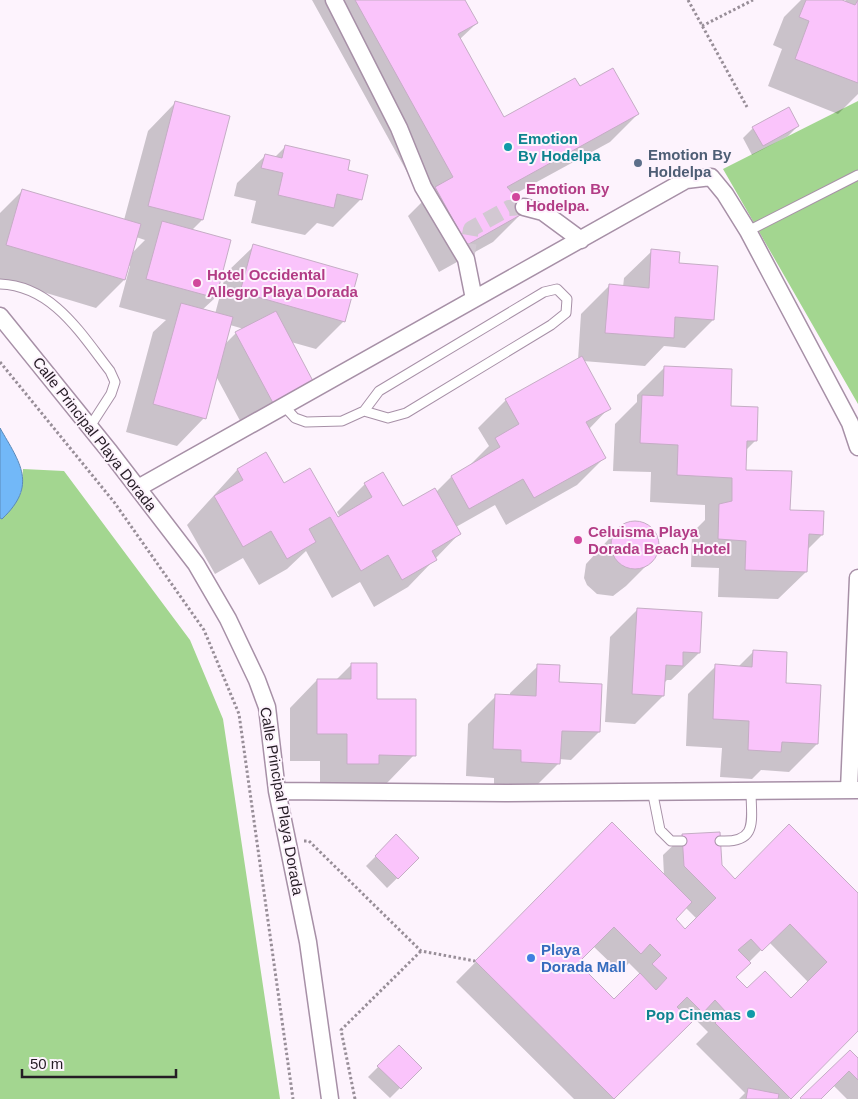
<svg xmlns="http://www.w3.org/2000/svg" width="858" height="1099" font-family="Arial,sans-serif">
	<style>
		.green { fill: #a3d690 }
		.water { fill: #72b8f8; stroke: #5b89b9 }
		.shadow { fill: #0003; fill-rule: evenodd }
		.building { fill: #fac4fb; stroke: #c5adc5; fill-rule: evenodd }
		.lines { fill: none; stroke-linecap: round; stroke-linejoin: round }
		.minor-tunnel { stroke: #d2c8d2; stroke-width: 16; stroke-dasharray: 16 8; stroke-linecap: butt }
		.service-casing { stroke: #a790a7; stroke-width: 11 }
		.minor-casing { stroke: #a790a7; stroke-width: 19 }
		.path { stroke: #988e98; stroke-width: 3; stroke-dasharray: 2.5 2.5; stroke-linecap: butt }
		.service { stroke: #fff; stroke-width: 9 }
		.minor { stroke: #fff; stroke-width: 16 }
		.culture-dot { fill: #0f9aa8; stroke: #fdf3fd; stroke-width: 2 }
		.service-dot { fill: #5c6f8a; stroke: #fdf3fd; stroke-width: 2 }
		.hotel-dot { fill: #d1479c; stroke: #fdf3fd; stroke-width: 2 }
		.shop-dot { fill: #3f7fe0; stroke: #fdf3fd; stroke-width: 2 }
		.labels { text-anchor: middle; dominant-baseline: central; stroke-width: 4; stroke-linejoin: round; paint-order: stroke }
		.culture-label { font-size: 15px; font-weight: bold; fill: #0d838f; stroke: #fdf3fd; text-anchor: start }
		.service-label { font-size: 15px; font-weight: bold; fill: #4e5e75; stroke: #fdf3fd; text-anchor: start }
		.hotel-label { font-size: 15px; font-weight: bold; fill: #b23c85; stroke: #fdf3fd; text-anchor: start }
		.street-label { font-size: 15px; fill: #251c25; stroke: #fdf3fd }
		.shop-label { font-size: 15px; font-weight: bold; fill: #366cbe; stroke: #fdf3fd; text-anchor: start }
	</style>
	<rect width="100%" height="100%" fill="#fdf3fd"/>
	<path class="green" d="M858 101V404L723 169Z
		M23 469 64 471 190 640 223 719 280 1099H0V518L2 519 21 493Z"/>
	<path class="water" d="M0 428C20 463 38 485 2 519L0 518Z"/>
	<path class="shadow" d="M312 0H464L477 23 460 39 504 119 638 114 610 142 513 195 521 214 493 242 439 272 408 216 423 201Z
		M801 0H838L844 2 846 0H858V94L838 114 768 86 782 49 773 45 784 17Z
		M175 103 229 117 202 220 192 230 215 298 202 310 215 314 226 273 254 246 356 275 343 322 316 349 291 342 312 381 245 430 216 376 204 418 177 446 126 432 153 332 166 320 119 307 130 266 128 265 124 280 96 308 0 279V213L23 190 124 220 148 131ZM136 237 145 240 132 253ZM230 325 244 329 236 333 224 345Z
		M798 126 788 136 752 155 743 138 753 128Z
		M285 147 346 171 361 199 333 227 317 223 305 235 251 223 256 201 234 196 237 183 265 156 274 158Z
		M652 251 678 264 713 320 685 348 664 346 645 366 583 361 609 408 589 429 605 457 577 485 506 525 495 505 456 527 460 533 408 587 374 607 360 582 332 598 306 551 287 569 259 585 243 558 215 574 187 525 237 470 265 454 284 485 338 519 340 517 337 512 365 484 402 508 436 492 451 477 468 467 489 446 478 428 506 400 578 360 581 314 609 286 623 287 624 278Z
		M665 367 729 408 755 441 745 451 744 471 789 511 822 535 807 550 806 572 778 599 718 597 719 568 691 567 692 533 705 520V505L650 502 651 472 613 471 615 424 637 402V395Z
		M631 522 646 524 652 529 658 543 654 558 626 586 613 596 597 594 587 585 584 578 586 564 618 529Z
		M638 609 699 653 671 680H667L663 684V696L635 724 605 722 610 637Z
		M753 652 784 684 817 744 789 772 761 770 752 779 720 777 722 748 686 746 688 694 716 666 738 667Z
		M352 664 414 755 387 783H359L350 792H320V761H290V708L317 680H336Z
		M538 666 558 683 599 732 571 760 559 759V763L531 791 494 789V778L466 776 468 724 496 696H510V693Z
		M612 824 664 876 663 855 683 836 720 866 735 880 858 895V1029L789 1099H739L745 1093 696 1044 708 1032 695 1019 614 1099H574L456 982ZM685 907 697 919 685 930 674 919ZM769 942 808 982 790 999 747 990 734 977ZM593 946 620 972 629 963 640 974 614 1000 576 963Z
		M396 836 418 858 387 888 366 866Z
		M399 1046 420 1068 390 1098 368 1077Z
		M858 1060V1099H847L834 1086 820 1099H800Z"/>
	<path class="building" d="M355 0H465L478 23 458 34 504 117 575 78 580 86 613 68 639 114 507 187 516 197 522 214 467 245 435 187 453 177Z
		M806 0H842L855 5 858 0V83L795 59 809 21 799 17Z
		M175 101 230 116 203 220 148 206Z
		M789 107 799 126 763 146 752 127Z
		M285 145 350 160 348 170 368 175 362 200 337 194 334 208 278 195 283 173 261 168 265 154 282 158Z
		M22 189 141 224 125 280 6 245Z
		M162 221 231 240 216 298 146 279Z
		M253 244 358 274 345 322 240 292Z
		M651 249 680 252 679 263 718 266 714 320 675 317 674 338 605 333 609 284 649 288Z
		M181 303 233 317 206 419 153 404Z
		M276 311 313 381 273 403 235 332Z
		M582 356 611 409 586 422 606 458 534 498 523 479 469 509 451 476 500 447 495 438 519 424 505 399Z
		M664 366 732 369 731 406 758 407 757 441H747L746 470 792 471 790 510 824 511 823 535 809 534 807 572 745 570 746 541 718 539 719 504 732 501V478L677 475 678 445 640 443 642 395 663 396Z
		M266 452 284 483 310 468 338 517 372 497 364 483 383 472 403 506 435 488 461 534 432 551 437 560 402 580 388 555 361 571 330 517 309 529 316 542 287 559 271 531 243 547 214 496 243 480 237 469Z
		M611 545a24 24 0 1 1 48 0a24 24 0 1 1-48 0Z
		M637 608 702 612 700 653 683 652V666L666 665 664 696 632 694Z
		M753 650 787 652 786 683 821 685 818 744 782 742 781 752 748 750 749 721 713 719 715 664 752 667Z
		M351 663H377V699H416V756L379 755V764H347V734H317V679H351Z
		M537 664 560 665 559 682 602 684 600 732 562 731 560 764 521 762V750L493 749 495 694 536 696Z
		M612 822 692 902 676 919 685 929 716 898 684 866 682 834 720 832 722 865 735 879 789 824 858 893V1031L791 1099 715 1023 726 1012 715 1000 703 1013 687 997 677 1007 692 1022 614 1099 475 961ZM790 924 827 962 791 998 765 971 747 988 736 977 751 963 738 950 751 939 762 951ZM614 927 641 954 650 944 661 955 652 964 667 978 656 990 640 973 614 999 578 963Z
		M396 834 419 858 398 879 375 856Z
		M399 1045 422 1068 401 1089 377 1066Z
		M850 1050 858 1058V1080L849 1071 821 1099H801L800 1098Z
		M748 1088 779 1094 778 1099H746Z"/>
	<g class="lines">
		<path class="minor-tunnel" d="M466 259 471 229 509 208 524 207"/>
		<g class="service-casing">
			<path id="service" d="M748 231 858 175
				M0 284C53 286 81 334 110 371L115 382 111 394 89 428
				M284 406 295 418 306 422 342 421 364 411 379 391 544 292 557 289 567 299 566 313 551 325 406 413 388 418 364 411
				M652 790 660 830 671 841H682
				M720 841C759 843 751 820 751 790"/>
		</g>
		<g class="minor-casing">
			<path id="minor" d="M334 0 399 128 423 187 466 259 474 299
				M524 207 543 212 581 240
				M0 316 110 452 196 564 228 619 257 680 267 707 277 791 308 942 330 1099
				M138 488 686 180 711 177 725 194 748 231 850 423 858 447
				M849 790 858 578
				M277 791 505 793 858 790"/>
		</g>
		<path class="path" d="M688 0 747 107
			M702 26 753 0
			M0 362 114 502 204 630 239 714 293 1099
			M304 841H309L421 951 475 961
			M355 1099 341 1030 421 951"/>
		<use href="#service" class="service"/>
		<use href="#minor" class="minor"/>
	</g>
	<g class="culture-dot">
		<circle cx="508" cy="147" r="5"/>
		<circle cx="751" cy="1014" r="5"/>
	</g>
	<circle class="service-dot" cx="638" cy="163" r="5"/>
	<g class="hotel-dot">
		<circle cx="516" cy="197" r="5"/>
		<circle cx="197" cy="283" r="5"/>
		<circle cx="578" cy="540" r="5"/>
	</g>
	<circle class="shop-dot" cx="531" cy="958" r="5"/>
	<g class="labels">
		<g class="culture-label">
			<text x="518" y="138">Emotion<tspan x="518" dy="17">By Hodelpa</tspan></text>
			<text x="741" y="1014" text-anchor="end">Pop Cinemas</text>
		</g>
		<g class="service-label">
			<text x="648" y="154">Emotion By<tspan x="648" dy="17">Holdelpa</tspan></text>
		</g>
		<g class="hotel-label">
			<text x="526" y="188">Emotion By<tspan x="526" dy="17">Hodelpa.</tspan></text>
			<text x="207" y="274">Hotel Occidental<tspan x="207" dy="17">Allegro Playa Dorada</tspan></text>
			<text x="588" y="531">Celuisma Playa<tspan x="588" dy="17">Dorada Beach Hotel</tspan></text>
		</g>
		<g class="street-label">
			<text transform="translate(95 434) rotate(52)">Calle Principal Playa Dorada</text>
			<text transform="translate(282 801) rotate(80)">Calle Principal Playa Dorada</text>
		</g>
		<g class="shop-label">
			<text x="541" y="949">Playa<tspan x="541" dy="17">Dorada Mall</tspan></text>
		</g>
	</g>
	<path d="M22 1069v8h154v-8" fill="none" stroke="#251c25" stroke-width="2.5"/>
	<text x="30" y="1069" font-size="15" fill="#251c25" stroke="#fdf3fd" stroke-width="4" paint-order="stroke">50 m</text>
</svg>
